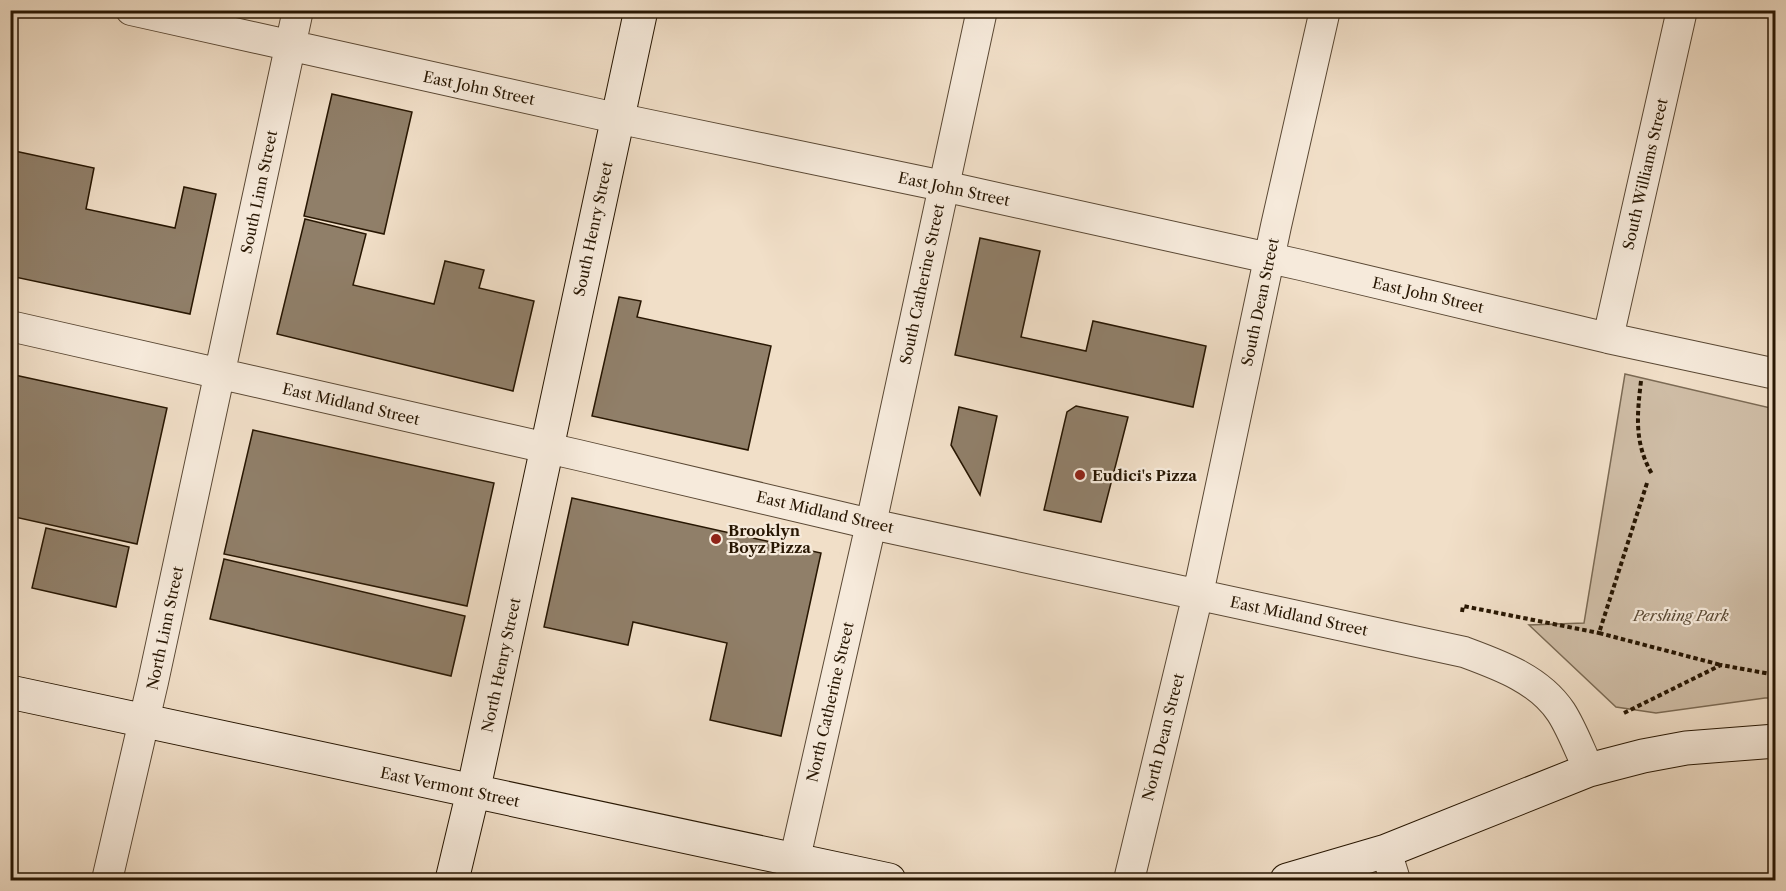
<svg xmlns="http://www.w3.org/2000/svg" width="1786" height="891" font-family="'Libre Caslon Text',serif">
	<style>
		.green { fill: #cfbda6; stroke: #7b6a54; stroke-width: 1.5 }
		.building { fill: #907f69; stroke: #271602; stroke-width: 1.5 }
		.lines { fill: none; stroke-linecap: round; stroke-linejoin: round }
		.street-casing { stroke: #5a4834; stroke-width: 32 }
		.secondary-casing { stroke: #271602; stroke-width: 35 }
		.path { stroke: #271602; stroke-width: 4; stroke-dasharray: 4.5 3; stroke-linecap: butt }
		.street { stroke: #f6eadb; stroke-width: 30 }
		.secondary { stroke: #f6eadb; stroke-width: 33 }
		.poi-dot { fill: #8f2418; stroke: #f6eadb; stroke-width: 2 }
		.labels { text-anchor: middle; dominant-baseline: central; stroke-width: 4.5; stroke-linejoin: round; paint-order: stroke }
		.street-label { font-size: 15px; fill: #271602; stroke: #f6eadb }
		.poi-label { font-size: 15px; font-weight: bold; fill: #271602; stroke: #f6eadb; text-anchor: start }
		.park-label { font-size: 15px; font-style: italic; fill: #594833; stroke: #f6eadb }
	</style>
	<rect width="100%" height="100%" fill="#f1dfc8"/>
	<filter id="stains"><feTurbulence type="fractalNoise" baseFrequency=".00333" numOctaves="4"/><feColorMatrix values="0 0 0 0 .2 0 0 0 0 .09 0 0 0 0 .02 0 0 0 .5 -.17"/></filter>
	<radialGradient id="worn" r=".72"><stop offset=".6" stop-color="#630" stop-opacity="0"/><stop offset="1" stop-color="#630" stop-opacity=".3"/></radialGradient>
	<path class="green" d="M1625 374 1775 409V698H1765L1656 713 1616 707 1529 625 1584 623Z"/>
	<path class="building" d="M332 94 412 112 384 234 304 216Z
		M10 150 94 168 86 209 175 228 184 187 216 194 190 314 10 276Z
		M305 219 366 234 353 285 434 304 445 261 484 270 479 288 534 301 513 391 277 334Z
		M980 238 1040 251 1021 337 1086 351 1093 321 1206 346 1193 407 955 355Z
		M619 297 641 301 637 317 771 346 748 450 592 416Z
		M10 374 167 408 137 544 10 516Z
		M1076 406 1128 417 1101 522 1044 510 1067 412Z
		M959 407 997 416 980 495 951 445Z
		M253 430 494 483 467 606 224 554Z
		M572 498 821 553 781 736 710 720 727 643 633 622 628 645 544 627Z
		M46 528 129 547 116 607 32 588Z
		M224 559 465 616 451 676 210 619Z"/>
	<g class="lines">
		<g class="street-casing">
			<path id="street" d="M131 10 616 118 943 186 1301 265 1608 338 1776 374
				M10 326 578 455 871 524 1464 652C1499 665 1539 679 1561 712 1572 729 1580 751 1589 770
				M1608 338 1682 10
				M1386 851 1395 880
				M107 880 153 682 298 10
				M790 880 871 524 982 10
				M1129 880 1198 594 1276 226 1325 10"/>
		</g>
		<g class="secondary-casing">
			<path id="secondary" d="M10 692 889 880
				M452 880 473 792 641 10
				M1287 880 1386 851 1589 770 1643 756 1686 748 1776 741"/>
		</g>
		<path class="path" d="M1641 381C1637 415 1634 443 1652 474
			M1647 483 1599 633 1721 665
			M1462 612 1463 606 1599 633
			M1624 713 1721 665 1776 675"/>
		<use href="#street" class="street"/>
		<use href="#secondary" class="secondary"/>
	</g>
	<g class="poi-dot">
		<circle cx="1080" cy="475" r="6"/>
		<circle cx="716" cy="539" r="6"/>
	</g>
	<g class="labels">
		<g class="street-label">
			<text transform="translate(479 88) rotate(12)">East John Street</text>
			<text transform="translate(1645 174) rotate(-77)">South Williams Street</text>
			<text transform="translate(954 189) rotate(12)">East John Street</text>
			<text transform="translate(259 192) rotate(-78)">South Linn Street</text>
			<text transform="translate(593 229) rotate(-78)">South Henry Street</text>
			<text transform="translate(922 284) rotate(-78)">South Catherine Street</text>
			<text transform="translate(1428 295) rotate(13)">East John Street</text>
			<text transform="translate(1260 302) rotate(-78)">South Dean Street</text>
			<text transform="translate(351 404) rotate(13)">East Midland Street</text>
			<text transform="translate(825 512) rotate(13)">East Midland Street</text>
			<text transform="translate(1299 616) rotate(12)">East Midland Street</text>
			<text transform="translate(165 628) rotate(-78)">North Linn Street</text>
			<text transform="translate(501 665) rotate(-78)">North Henry Street</text>
			<text transform="translate(830 702) rotate(-77)">North Catherine Street</text>
			<text transform="translate(1163 737) rotate(-76)">North Dean Street</text>
			<text transform="translate(450 787) rotate(12)">East Vermont Street</text>
		</g>
		<g class="poi-label">
			<text x="1092" y="475">Eudici's Pizza</text>
			<text x="728" y="530">Brooklyn<tspan x="728" dy="17">Boyz Pizza</tspan></text>
		</g>
		<g class="park-label">
			<text x="1681" y="615">Pershing Park</text>
		</g>
	</g>
	<rect width="1786" height="891" fill="none" stroke="#f1dfc8" stroke-width="36"/>
	<rect x="12" y="12" width="1762" height="867" fill="none" stroke="#271602" stroke-width="3"/>
	<rect x="18" y="18" width="1750" height="855" fill="none" stroke="#271602" stroke-width="1.5"/>
	<rect width="100%" height="100%" filter="url(#stains)"/>
	<rect width="100%" height="100%" fill="url(#worn)"/>
</svg>
